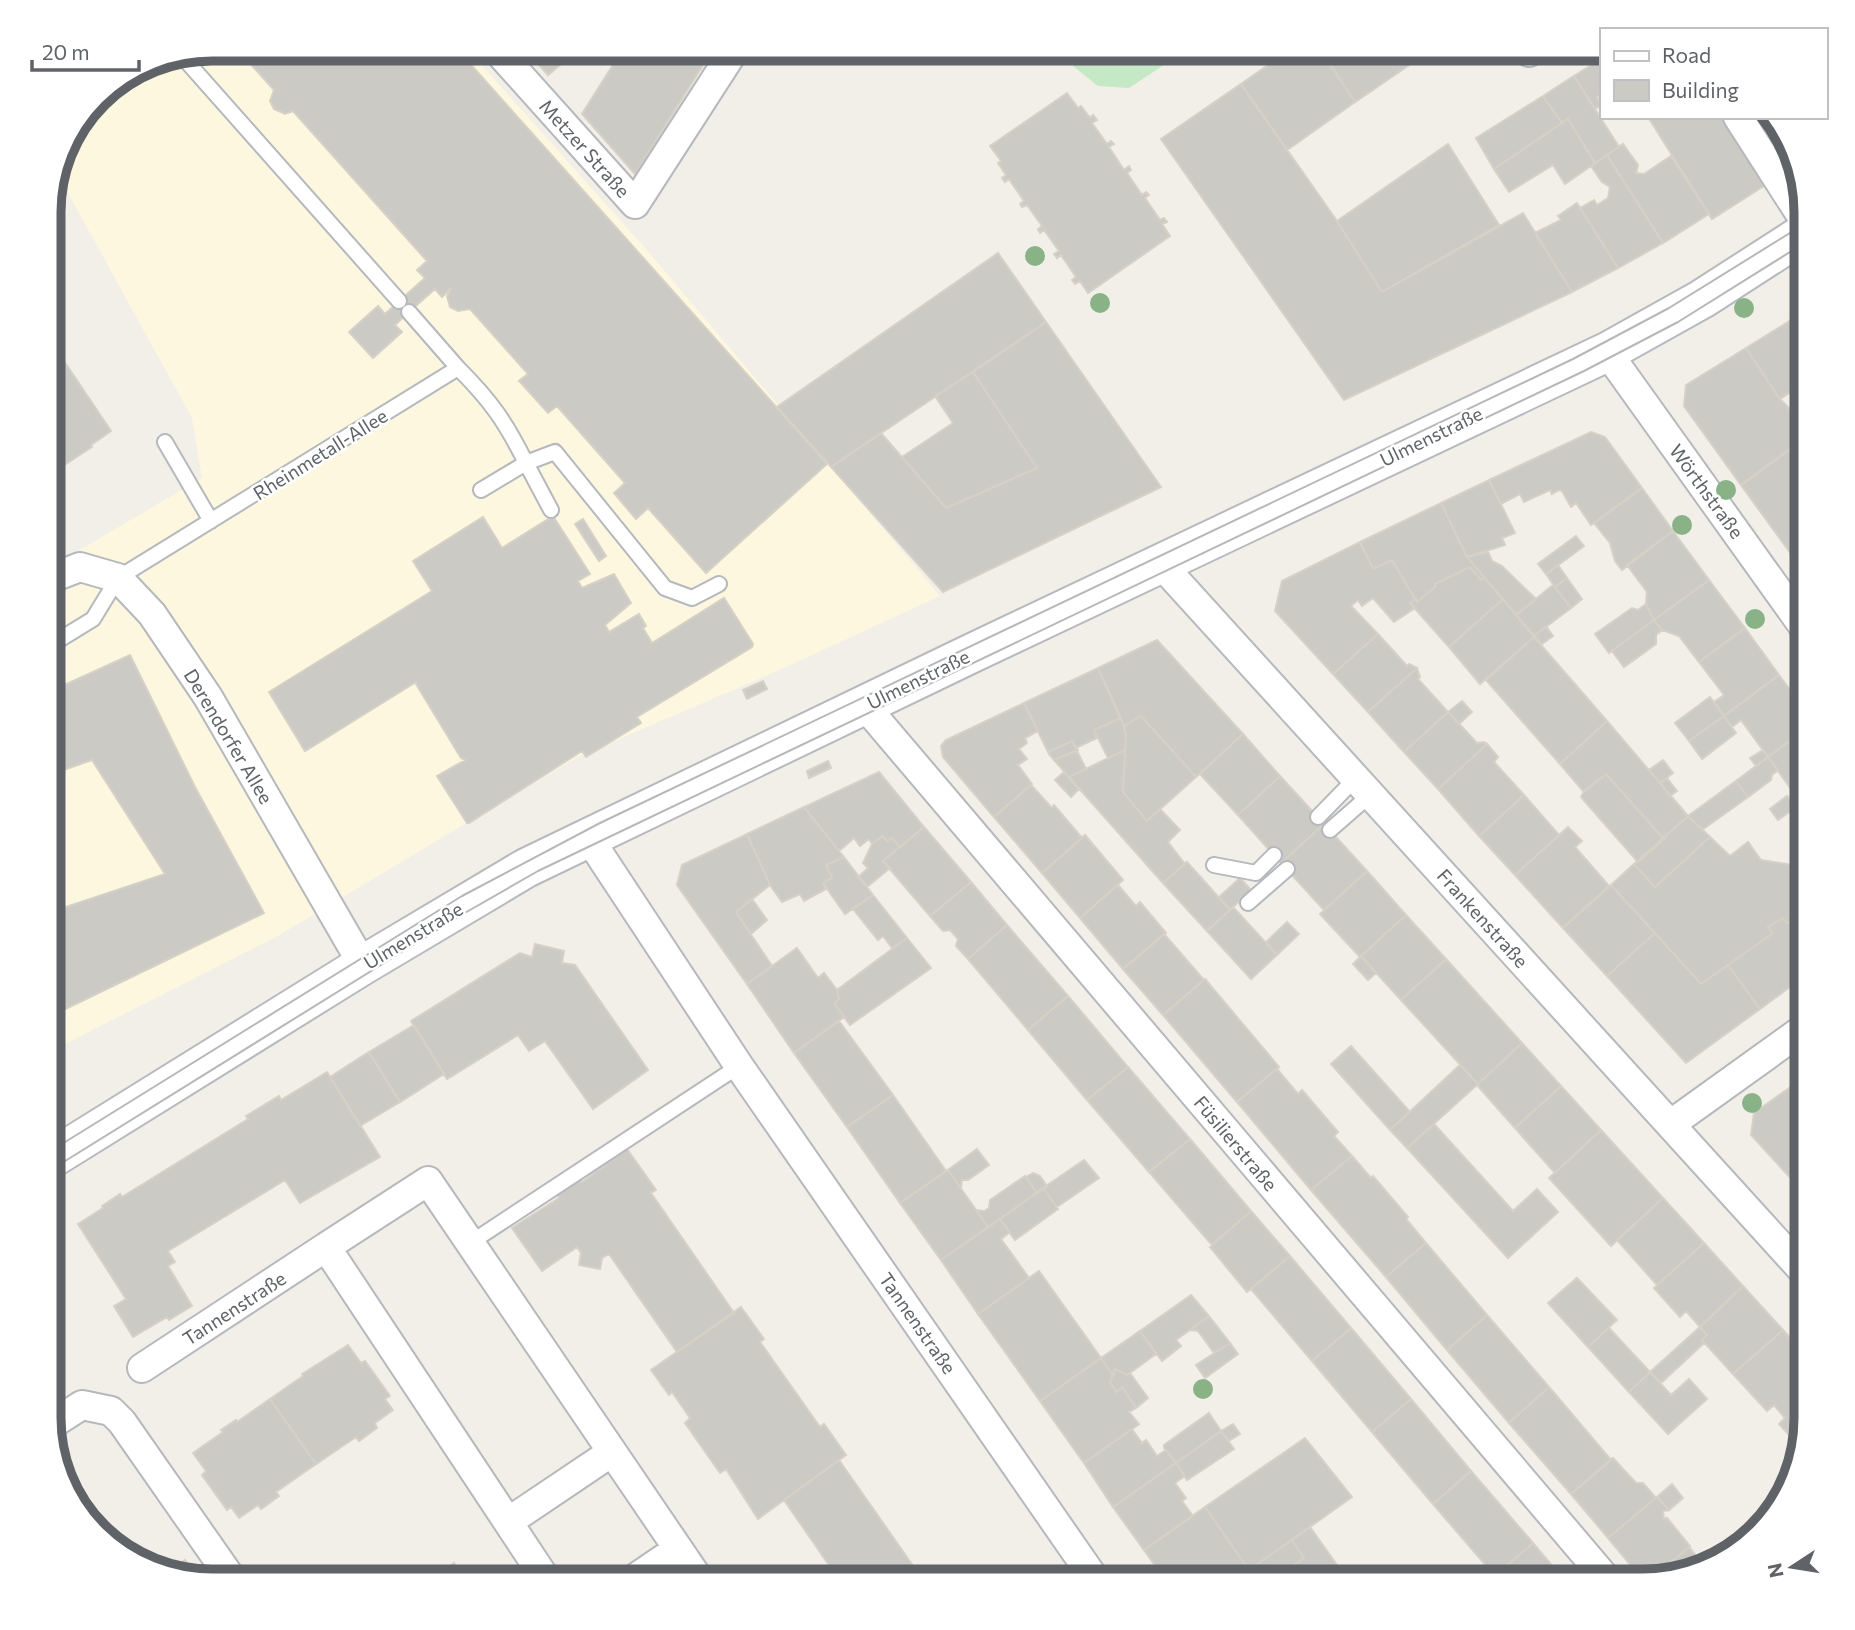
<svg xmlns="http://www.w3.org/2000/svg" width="1855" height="1630" font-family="Commissioner,sans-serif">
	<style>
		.commercial { fill: #fef7e0 }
		.green { fill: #c5e8c5 }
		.building { fill: #cccac5; stroke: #d6d1c6; stroke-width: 2 }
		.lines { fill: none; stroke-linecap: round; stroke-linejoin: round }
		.service-casing { stroke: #b5b8bc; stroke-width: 18 }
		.minor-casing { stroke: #b5b8bc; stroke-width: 32 }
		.secondary-casing { stroke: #b6babf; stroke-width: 42 }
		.service { stroke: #fff; stroke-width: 14 }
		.minor { stroke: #fff; stroke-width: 28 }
		.secondary { stroke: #fff; stroke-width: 38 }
		.tram { stroke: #b6b7b8; stroke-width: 2 }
		.tree { fill: #89b387 }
		.labels { text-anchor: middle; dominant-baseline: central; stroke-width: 5; stroke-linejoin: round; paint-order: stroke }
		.street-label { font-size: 19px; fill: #5f6368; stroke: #fff }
		.rim { fill: none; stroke: #5f6368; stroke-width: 9 }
	</style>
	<rect width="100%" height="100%" fill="#f1efe8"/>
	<path class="commercial" d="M212 49H467L645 248 940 596 775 672 577 757 276 937 49 1052V568L202 478 192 418 57 173 66 140 104 90 150 61Z"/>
	<path class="green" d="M1072 49H1188L1129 88 1098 86 1073 66Z"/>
	<path class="building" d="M237 49H457L827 464 706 573 648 508 636 519 614 493 625 483 557 406 548 413 519 381 528 374 470 309 458 311 450 307 447 296 451 288 442 297 435 289 409 312 395 325 402 332 373 358 349 332 378 306 385 314 399 301 425 278 417 270 427 261 293 111 285 114 274 109 270 101 274 90Z
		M525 49H579L548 75Z
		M623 49H713L635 174 582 114Z
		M1291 49H1320L1355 102 1287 150 1241 84Z
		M1320 49H1420L1424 55 1355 102Z
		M1601 59V95L1597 97 1601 105 1595 109 1574 76Z
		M1574 76 1619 147 1595 163 1568 119 1562 123 1543 96Z
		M1241 84 1337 221 1382 292 1523 213 1572 292 1344 400 1161 139Z
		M1067 93 1078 108 1081 106 1090 118 1093 115 1097 120 1092 123 1107 144 1111 141 1114 144 1109 147 1124 170 1129 166 1131 170 1127 173 1142 195 1146 192 1149 195 1145 198 1160 220 1164 218 1167 222 1162 224 1170 236 1088 293 1080 281 1075 284 1072 280 1076 277 1061 255 1057 258 1054 254 1059 251 1044 230 1040 233 1038 229 1042 226 1027 205 1022 207 1020 204 1024 201 1009 179 1005 182 1002 178 1006 175 998 163 1001 161 990 146Z
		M1543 96 1562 123 1494 169 1476 138Z
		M1654 117H1722L1723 119 1726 117 1767 184 1712 219 1650 120Z
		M1568 119 1595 163 1565 184 1553 165 1509 192 1494 169Z
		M1448 144 1499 225 1382 292 1337 221Z
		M1623 144 1638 165 1636 173 1644 174 1671 156 1709 214 1663 243 1607 155Z
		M1607 155 1663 243 1618 268 1580 208 1594 200 1597 205 1608 198 1610 187 1602 182 1591 166Z
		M1577 203 1618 268 1572 292 1535 233 1561 220 1558 216Z
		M998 253 1046 322 831 467 777 407Z
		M1806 311V386L1804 383 1780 399 1746 348Z
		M1046 322 1161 487 943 592 831 467 881 433 946 508 1037 468 973 372Z
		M1746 348 1780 399 1806 426V438L1741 485 1684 406 1686 385Z
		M62 358 111 431 91 445 92 447 49 475V366Z
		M973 372 1037 468 946 508 902 457 953 423 935 396Z
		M1591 432 1605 437 1642 488 1591 525 1576 503 1571 507 1562 491 1559 490 1552 494 1550 490 1524 502 1520 494 1501 504 1489 480Z
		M1791 448 1806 469V544L1791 554 1741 485Z
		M1489 480 1515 533 1502 538 1505 545 1467 557 1441 503Z
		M1642 488 1673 531 1622 570 1615 561 1610 543 1594 523Z
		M1441 503 1467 557 1484 577 1481 580 1470 567 1435 584 1436 586 1417 602 1392 560 1373 569 1360 542Z
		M553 516 590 574 578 581 582 588 614 574 631 603 605 625 609 632 639 614 646 626 643 628 652 643 724 598 753 644 752 647 637 717 641 723 586 757 582 751 469 823H467L437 776 465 760 461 758 416 684V682L305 751 269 692 432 591 413 561 483 517 502 548Z
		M583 519 606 556 599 561 575 524Z
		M1673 531 1709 580 1654 620 1646 604 1647 592 1627 565Z
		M1576 536 1584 546 1546 574 1538 564Z
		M1360 542 1373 569 1392 560 1415 599 1410 603 1415 608 1394 622 1373 598 1362 606 1358 600 1351 606 1378 634 1333 674 1275 611 1282 581Z
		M1806 544V574L1791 554Z
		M1488 552 1492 561 1502 566 1536 599 1516 615 1467 557Z
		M1558 565 1567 578 1555 587 1546 574Z
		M1470 567 1481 580 1484 577 1503 599 1449 647 1410 603 1416 598 1417 602 1436 586 1435 584Z
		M1567 578 1582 599 1571 608 1555 587Z
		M1709 580 1745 628 1699 662 1679 636 1662 630 1654 620Z
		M1553 585 1571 608 1534 636 1516 615Z
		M1503 599 1534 637 1480 684 1449 647Z
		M1646 604 1654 620 1609 653 1595 634 1632 608 1638 610Z
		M1654 620 1662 630 1656 635V644L1624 667 1612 651Z
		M1546 626 1553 636 1542 644 1534 636Z
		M1745 628 1779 675 1724 716 1714 702 1724 695 1699 662Z
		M1378 634 1407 666 1409 664 1417 668 1368 712 1333 674Z
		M1534 637 1607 721 1560 764 1486 680Z
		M1157 640 1243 734 1196 777 1141 716 1124 726 1098 668Z
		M130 655 195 787 264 913 49 1017V903L54 911 165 874 92 760 49 775V692Z
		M1098 668 1121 718 1094 730 1097 738 1076 748 1072 741 1048 752 1024 703Z
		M1417 668 1420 677 1418 679 1448 712 1404 752 1368 712Z
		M1779 675 1806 711V729L1768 757 1741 720 1732 727 1724 716Z
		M763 681 767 689 747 699 743 690Z
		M1710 697 1724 716 1689 741 1675 723Z
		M1462 701 1472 712 1459 724 1448 712Z
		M1024 703 1038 731 1025 738 1027 743 1019 749 1027 759 1018 765 1032 784 994 817 943 757 941 746 946 740Z
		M1448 712 1477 743 1484 742 1487 744 1438 789 1404 752Z
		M1141 716 1196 777 1147 821 1123 792 1126 735 1124 726Z
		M1724 716 1736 733 1702 759 1689 741Z
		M1121 718 1126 735 1125 750 1108 758 1094 730Z
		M1607 721 1688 816 1663 838 1606 774 1584 792 1560 764Z
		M1806 729V800L1801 803 1768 757Z
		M1243 734 1280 776 1238 815 1200 774Z
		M1072 741 1078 750 1054 760 1049 754 1048 752Z
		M1487 744 1498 757 1494 762 1524 795 1479 836 1438 789Z
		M1125 750 1123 792 1147 821 1160 809 1180 830 1168 842 1185 864 1163 883 1069 777Z
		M1763 750 1768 757 1756 766 1750 758Z
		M1077 751 1086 769 1069 777 1054 760Z
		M1768 757 1778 770 1772 775 1771 780 1748 797 1736 781Z
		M1663 760 1673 773 1660 783 1649 770Z
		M828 761 831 768 809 778 807 771Z
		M879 772 924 827 900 847 892 838 887 841 882 836 872 844 869 839 860 846 854 838 839 851 804 807Z
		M1064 772 1079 789 1071 797 1055 780Z
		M1606 774 1664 839 1638 862 1581 797 1584 791Z
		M1280 776 1324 824 1281 863 1238 815Z
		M1667 778 1677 791 1670 796 1660 783Z
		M1736 781 1748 797 1702 830 1688 816Z
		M1031 785 1052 808 1054 805 1082 838 1042 873 994 817Z
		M1524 795 1559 835 1515 875 1479 836Z
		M1787 796 1796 807 1778 820 1770 809Z
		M1806 800V831L1791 811Z
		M804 807 844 857 826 865 832 878 823 883 826 889 804 901 800 894 782 902 770 885 747 834Z
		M1688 816 1710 837 1655 887 1634 864Z
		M1324 824 1367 871 1324 910 1281 863Z
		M924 827 971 882 930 916 883 861Z
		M1568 827 1582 841 1575 847 1609 886 1563 928 1515 875Z
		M747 834 770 885 736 912 772 966 747 984 677 885 682 865Z
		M1085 835 1123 880 1080 918 1042 873Z
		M882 836 887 841 892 838 900 847 883 861 890 868 867 887 858 877 868 868 863 863 872 844Z
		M1710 837 1730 856 1748 842 1761 860 1806 867V909L1787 923 1783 918 1768 927 1773 933 1701 984 1611 885 1634 864 1655 887Z
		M844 857 873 895 845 914 823 883 832 878 826 865Z
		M1187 862 1230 910 1207 931 1163 883Z
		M1367 871 1406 915 1360 957 1320 914Z
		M1240 878 1251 890 1230 910 1219 897Z
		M971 882 1007 925 968 959 956 946 958 939 950 930 943 931 930 916Z
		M1118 885 1136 906 1140 902 1166 933 1123 969 1080 918Z
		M1611 885 1655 933 1607 976 1563 928Z
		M873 895 907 938 892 948 883 936 878 940 853 909Z
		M752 899 767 920 751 934 736 912Z
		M1233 907 1277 955 1251 979 1207 931Z
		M1806 909V975L1760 1009 1728 965 1773 933 1768 927 1783 918 1787 923Z
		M1406 915 1446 959 1401 1000 1361 956Z
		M1287 922 1299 934 1277 955 1266 942Z
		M1007 925 1068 996 1028 1030 968 959Z
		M1655 933 1701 984 1728 965 1760 1009 1686 1063 1607 976Z
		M1164 934 1204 980 1163 1015 1123 969Z
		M907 938 931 968 850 1025 834 1003 839 999 837 990Z
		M535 944 564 951 562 963 575 965 648 1070 593 1109 545 1041 529 1051 518 1035 447 1079 411 1021 520 953 532 957Z
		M797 948 818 978 824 973 837 990 839 999 834 1003 844 1017 794 1053 747 984Z
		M1361 956 1376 973 1368 980 1353 964Z
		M1446 959 1522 1043 1478 1084 1401 1000Z
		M1205 979 1279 1067 1237 1102 1163 1015Z
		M1068 996 1128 1067 1087 1100 1028 1030Z
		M839 1021 893 1095 847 1127 794 1053Z
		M414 1025 444 1074 400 1102 369 1052Z
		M1522 1043 1561 1086 1515 1128 1477 1085Z
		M1351 1046 1410 1112 1390 1130 1331 1064Z
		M369 1052 400 1102 360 1126 330 1077Z
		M1460 1065 1478 1084 1407 1148 1390 1130Z
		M1128 1067 1190 1139 1149 1172 1087 1100Z
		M1277 1069 1298 1094 1302 1090 1338 1132 1334 1136 1352 1156 1311 1190 1237 1102Z
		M327 1072 380 1157 300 1203 285 1180 168 1251 175 1262 168 1266 192 1306 169 1320 167 1317 133 1337 114 1306 126 1299 78 1224 103 1208 102 1206 120 1194 122 1197 248 1119 246 1116 279 1096 281 1100Z
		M1806 1076V1111L1799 1115 1806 1123V1195L1751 1135 1754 1113Z
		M1561 1086 1601 1130 1555 1173 1515 1128Z
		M893 1095 946 1171 900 1203 847 1127Z
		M1434 1124 1513 1211 1537 1189 1558 1212 1508 1258 1407 1148Z
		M1601 1130 1663 1198 1611 1246 1549 1178Z
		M1190 1139 1251 1211 1212 1245 1149 1172Z
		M627 1149 656 1190 651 1193 734 1313 677 1352 609 1254 602 1258 600 1269 579 1265 581 1253 577 1247 542 1271 512 1228 559 1198 557 1194 579 1178 582 1182Z
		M977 1149 989 1165 968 1180H962L961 1188 948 1170Z
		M1352 1156 1371 1178 1373 1176 1408 1217 1406 1219 1426 1243 1386 1277 1311 1190Z
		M1084 1160 1099 1178 1057 1207 1043 1188Z
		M948 1170 988 1227 941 1260 900 1203Z
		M1033 1173 1040 1176 1047 1186 1037 1193 1026 1177Z
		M1025 1176 1037 1193 988 1227 976 1210 984 1211 989 1208 990 1200Z
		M1043 1188 1058 1209 1015 1240 1000 1219Z
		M1663 1198 1704 1243 1657 1285 1617 1240Z
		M1251 1211 1290 1256 1247 1292 1210 1247Z
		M1000 1219 1010 1232 1001 1239 1029 1278 978 1314 941 1260Z
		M1426 1243 1487 1315 1447 1350 1386 1277Z
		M1704 1243 1743 1286 1700 1327 1686 1311 1680 1317 1654 1288Z
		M1290 1256 1351 1328 1312 1361 1251 1289Z
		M1039 1271 1101 1358 1040 1401 978 1314Z
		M1577 1278 1617 1320 1588 1347 1548 1303Z
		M1743 1286 1783 1330 1733 1374 1702 1340 1707 1335 1700 1327Z
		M1191 1295 1209 1316 1176 1340 1181 1346 1162 1361 1140 1331Z
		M741 1307 764 1339 760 1342 820 1427 824 1424 846 1455 758 1519 726 1469 720 1473 685 1423 690 1418 672 1392 669 1395 651 1370Z
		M1487 1315 1549 1387 1509 1423 1447 1350Z
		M1209 1316 1230 1343 1214 1353 1198 1331 1190 1330Z
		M1700 1327 1707 1335 1702 1340 1704 1343 1661 1383 1650 1372Z
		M1351 1328 1411 1399 1372 1432 1312 1361Z
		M1609 1328 1650 1372 1629 1392 1588 1347Z
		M1783 1330 1806 1355V1428L1801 1448 1779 1424 1785 1418 1774 1405 1767 1411 1733 1374Z
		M1140 1331 1156 1354 1127 1375 1115 1369 1113 1376 1101 1358Z
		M1230 1343 1238 1354 1205 1378 1196 1365Z
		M348 1345 361 1363 365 1361 390 1396 385 1399 393 1410 375 1423 377 1428 359 1441 356 1437 316 1464 270 1399 303 1376 302 1374Z
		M1101 1358 1113 1376 1110 1382 1116 1392 1122 1387 1136 1408 1129 1412 1139 1424 1084 1463 1040 1401Z
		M1115 1369 1127 1375 1130 1373 1148 1398 1136 1408 1122 1387 1116 1392 1110 1382Z
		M1650 1372 1671 1395 1689 1379 1707 1399 1668 1434 1629 1392Z
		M1549 1387 1611 1460 1571 1494 1509 1423Z
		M270 1399 316 1464 276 1492 279 1496 261 1509 258 1505 239 1518 231 1507 227 1510 202 1475 206 1471 193 1453 223 1432 221 1430 236 1420 237 1422Z
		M1411 1399 1471 1471 1433 1504 1372 1432Z
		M1209 1413 1221 1431 1176 1463 1164 1448V1445Z
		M1233 1424 1240 1434 1229 1441 1221 1431Z
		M1132 1429 1142 1443 1146 1440 1157 1456 1166 1450 1176 1463 1113 1507 1084 1463Z
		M1221 1431 1234 1449 1187 1480 1176 1463Z
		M1305 1438 1352 1497 1249 1570 1205 1507Z
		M1613 1458 1636 1483H1643L1656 1498 1608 1538 1571 1494Z
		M839 1460 923 1580 928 1576 931 1581H840L784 1500Z
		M1176 1463 1185 1476 1175 1483 1186 1498 1182 1501 1193 1516 1144 1550 1113 1507Z
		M1471 1471 1533 1543 1495 1576 1433 1504Z
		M1672 1484 1683 1498 1669 1510 1657 1497Z
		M1657 1497 1669 1510 1663 1511 1664 1519 1667 1518 1690 1546 1651 1579 1644 1581 1608 1538Z
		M1205 1507 1249 1570 1233 1581H1166L1144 1550Z
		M1310 1527 1337 1565 1313 1581H1306L1294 1565 1304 1558 1292 1540Z
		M1292 1540 1304 1558 1294 1565 1306 1581H1280L1277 1577 1272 1581H1242L1239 1577Z
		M1533 1543 1565 1581H1489L1495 1576Z
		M1689 1547 1706 1568 1651 1579Z
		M185 1560 196 1576 206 1569 215 1581 169 1572Z
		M454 1563 467 1581H436L434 1577Z"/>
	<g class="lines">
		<g class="service-casing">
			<path id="service" d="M181 55 399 301
				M458 368C491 401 505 421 526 463L481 490
				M165 442 211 521
				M551 510 526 463 555 452 665 588 692 598 719 584
				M49 646 93 619 118 578 458 368 409 312
				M1318 817 1356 778
				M1330 830 1370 795
				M1214 865 1256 873 1274 855
				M1248 903 1287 869
				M470 1243 739 1066"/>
		</g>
		<g class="minor-casing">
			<path id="minor" d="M496 49 635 204 735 49
				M1529 52 1534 49
				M1738 117 1806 223
				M1607 352 1806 630
				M1160 563 1806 1274
				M49 579 80 567 118 578 152 614 208 697 363 965
				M864 705 1608 1581
				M588 837 739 1066 1096 1581
				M1671 1124 1806 1027
				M142 1368 326 1247
				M49 1426 82 1405 111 1411 122 1422 233 1581
				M508 1522 612 1452
				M547 1581 326 1247 428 1181 700 1581
				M631 1581 678 1549"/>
		</g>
		<g class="secondary-casing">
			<path id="secondary" d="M49 1160 363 965 526 868 968 655 1607 352 1702 299 1806 232"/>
		</g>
		<use href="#service" class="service"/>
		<use href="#minor" class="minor"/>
		<use href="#secondary" class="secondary"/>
		<path class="tram" d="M49 1152 462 896 600 823 1573 359 1669 308 1806 223
			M49 1171 463 914 538 871 1584 371 1678 322 1806 242"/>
	</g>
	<g class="tree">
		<circle cx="1035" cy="256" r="10"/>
		<circle cx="1100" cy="303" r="10"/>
		<circle cx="1744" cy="308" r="10"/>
		<circle cx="1726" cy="490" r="10"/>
		<circle cx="1682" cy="525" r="10"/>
		<circle cx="1755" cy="619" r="10"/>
		<circle cx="1752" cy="1103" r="10"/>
		<circle cx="1203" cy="1389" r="10"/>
	</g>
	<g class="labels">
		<g class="street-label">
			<text transform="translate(585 148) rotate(48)">Metzer Straße</text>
			<text transform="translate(1431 436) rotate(-26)">Ulmenstraße</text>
			<text transform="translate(320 454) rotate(-32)">Rheinmetall-Allee</text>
			<text transform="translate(1707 491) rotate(54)">Wörthstraße</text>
			<text transform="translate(918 679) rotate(-26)">Ulmenstraße</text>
			<text transform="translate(229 736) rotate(59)">Derendorfer Allee</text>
			<text transform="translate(1483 918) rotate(48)">Frankenstraße</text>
			<text transform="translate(413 935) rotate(-31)">Ulmenstraße</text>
			<text transform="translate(1236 1143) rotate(50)">Füsilierstraße</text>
			<text transform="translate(234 1308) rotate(-33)">Tannenstraße</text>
			<text transform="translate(918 1323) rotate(55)">Tannenstraße</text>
		</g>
	</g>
	<path d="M0 0H1855V1630H0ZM212 61H1643A151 151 0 0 1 1794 212V1418A151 151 0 0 1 1643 1569H212A151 151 0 0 1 61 1418V212A151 151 0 0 1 212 61Z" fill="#fff" fill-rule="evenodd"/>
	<path class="rim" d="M212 61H1643A151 151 0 0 1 1794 212V1418A151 151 0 0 1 1643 1569H212A151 151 0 0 1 61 1418V212A151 151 0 0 1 212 61Z"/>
	<rect x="1600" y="28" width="228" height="91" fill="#ffffff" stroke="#bfc1c3" stroke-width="2"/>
	<rect x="1614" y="51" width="35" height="10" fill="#ffffff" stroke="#bfc1c3" stroke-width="2"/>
	<text x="1662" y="63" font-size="21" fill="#5f6368">Road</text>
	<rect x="1614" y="80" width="35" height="21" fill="#cccac5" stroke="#bfc1c3" stroke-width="2"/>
	<text x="1662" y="98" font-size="21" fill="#5f6368">Building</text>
	<g transform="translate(1792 1567) rotate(258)" stroke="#ffffff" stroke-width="5" paint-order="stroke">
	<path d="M0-5L12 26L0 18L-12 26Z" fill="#5f6368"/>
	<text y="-10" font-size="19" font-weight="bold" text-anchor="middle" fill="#5f6368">N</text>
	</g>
	<path d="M32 60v10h107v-10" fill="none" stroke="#5f6368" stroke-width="3.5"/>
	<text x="42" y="60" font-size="21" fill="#5f6368" stroke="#ffffff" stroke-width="5" paint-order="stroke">20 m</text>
</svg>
